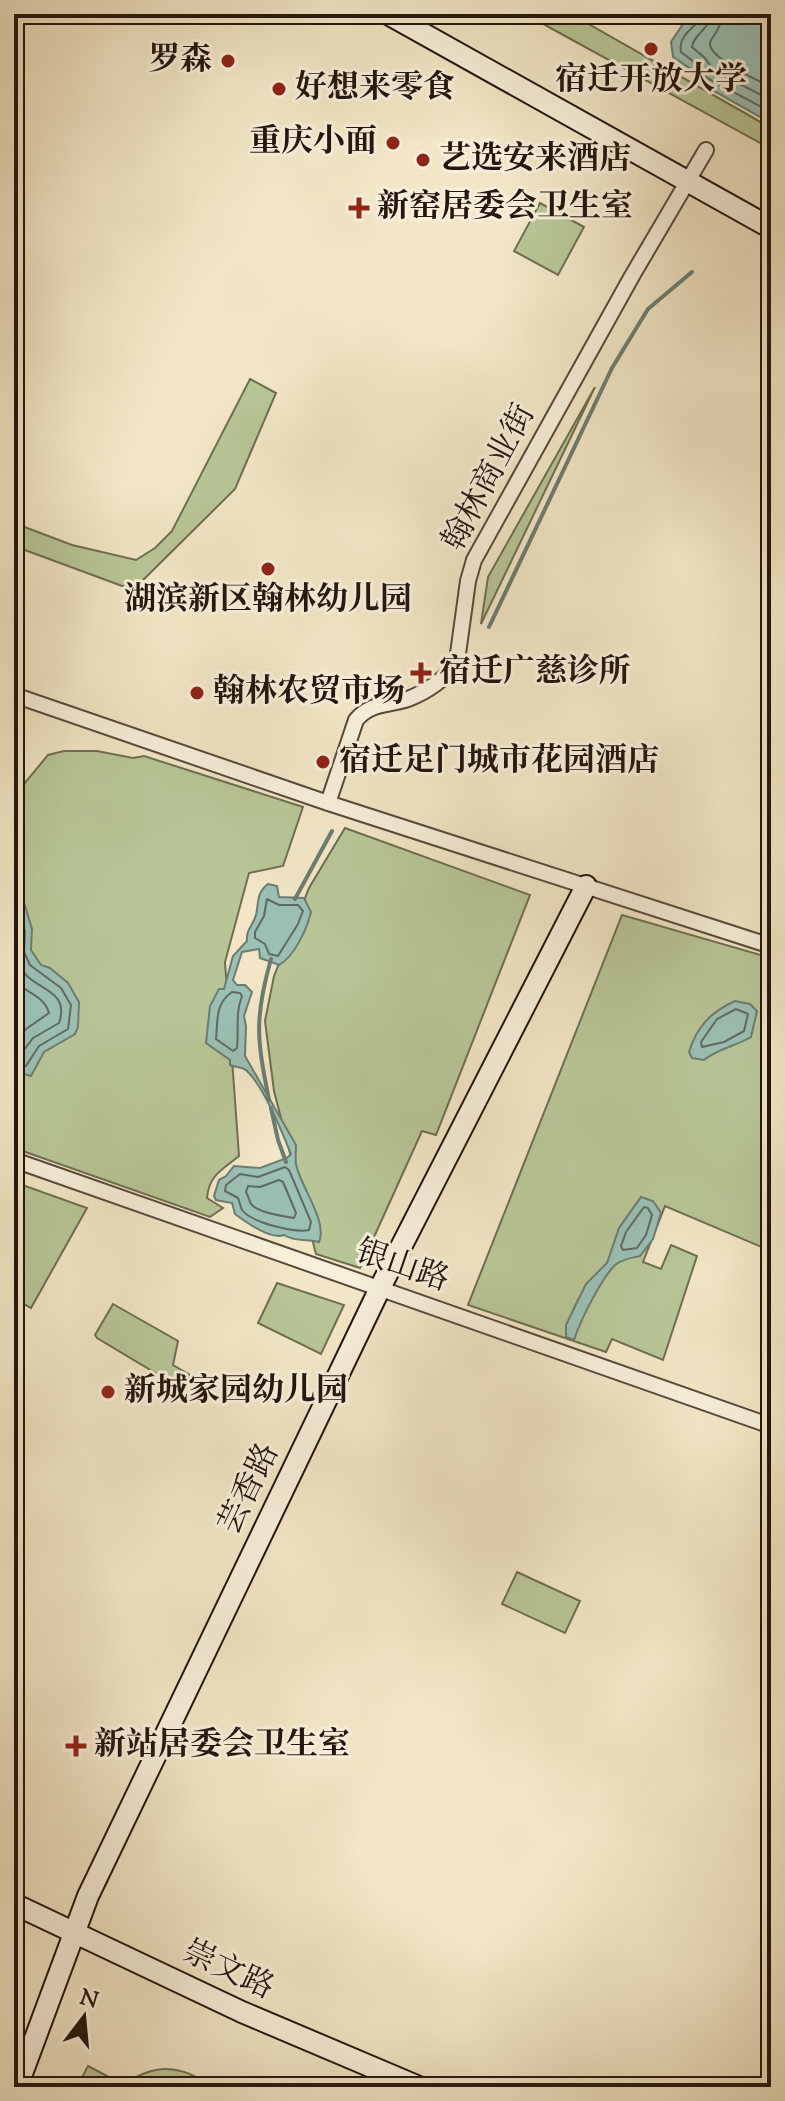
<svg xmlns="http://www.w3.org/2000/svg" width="785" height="2101" font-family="'Sorts Mill Goudy','Noto Serif SC',serif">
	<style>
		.green { fill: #b8c697; stroke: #6e6e53; stroke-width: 2 }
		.water { fill: #9bc0b4; stroke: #6b7c72; stroke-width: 2 }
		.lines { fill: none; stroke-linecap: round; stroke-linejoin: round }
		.shore { stroke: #606a62; stroke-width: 2 }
		.stream { stroke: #6b7c72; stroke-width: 4 }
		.street-casing { stroke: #58493d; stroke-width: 18 }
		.secondary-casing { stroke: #24150f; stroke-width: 24 }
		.street { stroke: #f7efda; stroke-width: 14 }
		.secondary { stroke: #f7efda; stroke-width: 20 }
		.poi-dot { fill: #8f2418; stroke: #f7efda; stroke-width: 3 }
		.labels { text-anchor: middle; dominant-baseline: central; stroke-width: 6; stroke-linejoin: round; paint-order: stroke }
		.poi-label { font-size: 32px; font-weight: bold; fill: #24150f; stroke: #f7efda; text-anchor: start }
		.street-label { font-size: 32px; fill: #24150f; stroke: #f7efda }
	</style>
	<rect width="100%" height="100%" fill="#f2e6c6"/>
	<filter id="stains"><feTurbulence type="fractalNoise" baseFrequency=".0025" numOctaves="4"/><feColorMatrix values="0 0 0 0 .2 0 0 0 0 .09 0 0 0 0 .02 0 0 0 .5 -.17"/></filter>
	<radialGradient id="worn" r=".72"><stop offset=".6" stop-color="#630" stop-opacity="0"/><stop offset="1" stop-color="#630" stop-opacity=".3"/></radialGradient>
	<path class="green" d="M525 14H571L771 128V149Z
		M540 203 584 227 558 275 514 251Z
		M250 379 276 393 235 489 133 590 14 546V523L72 545 136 560 155 548 172 531Z
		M595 387 481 624 488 577Z
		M64 751H97L133 758 144 756 303 807 283 866 249 873 225 962 239 1156C222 1170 209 1175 207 1198L223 1208 210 1217 14 1148V796L48 755Z
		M345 828 530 895 436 1135 422 1131 360 1268 316 1254 274 1091 265 1021 274 976 309 888Z
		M622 915 771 958V1251L665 1206 643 1262 661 1269 671 1245 697 1256 663 1360 612 1339 606 1352 468 1305Z
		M14 1182 87 1208 31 1308 14 1298Z
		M277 1283 344 1305 321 1354 258 1323Z
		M113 1304 178 1341 173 1365 192 1376 184 1390 97 1338 95 1335Z
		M517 1572 580 1601 565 1633 502 1604Z
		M88 2066 124 2085C152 2064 183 2063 210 2087H77Z"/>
	<path class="water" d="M699 14H771V123L700 83 692 70 673 57 671 42 685 21Z
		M14 869 32 929 31 950 41 965 50 968 68 983 79 1002 78 1027 75 1034 44 1052 31 1076 14 1071Z
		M268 884 277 886 279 897 304 898 311 912C307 929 294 957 279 965L260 958 259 949 242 952 233 980 237 985H245L252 992 244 1016 246 1026 245 1056 296 1145C296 1151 295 1158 296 1164 300 1186 328 1221 319 1242 307 1239 295 1242 284 1235 271 1240 247 1223 235 1214L232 1203 216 1200 214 1196 219 1180 226 1176 234 1166 260 1168 287 1158 291 1154C282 1132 264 1087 247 1071 242 1066 236 1068 230 1065V1060L206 1043 210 1006 219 989H224L233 956 247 941C246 929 253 926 256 915 259 903 256 893 268 884Z
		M735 1001 750 1004 757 1011 751 1037C736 1046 717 1049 704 1060L692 1058 689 1052C697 1026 711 1012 735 1001Z
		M641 1197 653 1201 661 1213 653 1239 640 1256C631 1258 622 1259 615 1265 601 1279 580 1321 574 1340L566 1337V1325L578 1300 586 1284 607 1263 619 1228Z"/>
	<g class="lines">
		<path class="shore" d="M700 14 699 21C690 30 678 38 681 52L698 65 707 78 771 112
			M710 14C710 30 694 33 692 47L705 58 714 71 771 100
			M722 14C722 30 710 38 710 43 708 58 759 81 771 87
			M267 899 279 905H298L303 911 298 924 278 956 269 954 265 944 255 938V932L264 916Z
			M14 901 25 931 24 952 30 965 61 988 71 1005 68 1029 39 1046 26 1066 14 1065
			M14 954C17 962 21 970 27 976 43 991 69 993 59 1023L33 1038 21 1054H14
			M14 980C25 993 44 995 49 1013L26 1029 14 1042
			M232 992 240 993 242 996C235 1014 239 1029 237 1048L233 1051 216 1039C218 1019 215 1004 232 992Z
			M736 1009 748 1014 744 1031 724 1042 702 1047 701 1042 717 1019Z
			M285 1167 289 1170 311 1222 309 1230C295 1233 252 1223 242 1210 240 1206 240 1202 238 1198L225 1191 226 1185 240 1174 258 1177Z
			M279 1180 283 1182 296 1213 294 1218C283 1216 258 1213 251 1204 249 1200 248 1195 246 1192L248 1186 260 1187Z
			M644 1207 648 1208 652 1215 646 1235 637 1248 623 1250 621 1246 626 1232Z"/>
		<path class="stream" d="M489 627 612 368 648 309 692 272
			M295 899 332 831
			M269 1100C257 1040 254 1019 271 959
			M271 1108 278 1140 286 1162"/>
		<g class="street-casing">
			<path id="street" d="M14 695 328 803 771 946
				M328 803 356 720C371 702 388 706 408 699 426 692 448 678 457 661L468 581 474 560 632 276 706 150
				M14 1160 771 1426"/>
		</g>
		<g class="secondary-casing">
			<path id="secondary" d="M388 14 771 228
				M14 1904 242 2012 419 2087
				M17 2087 88 1896 382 1284 586 886"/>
		</g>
		<use href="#street" class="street"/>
		<use href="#secondary" class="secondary"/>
	</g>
	<g class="poi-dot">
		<circle cx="651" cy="49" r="8"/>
		<circle cx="228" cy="61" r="8"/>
		<circle cx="279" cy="89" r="8"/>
		<circle cx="393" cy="143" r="8"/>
		<circle cx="423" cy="160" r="8"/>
		<path d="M355 196h8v8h8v8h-8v8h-8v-8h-8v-8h8z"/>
		<circle cx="268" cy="569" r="8"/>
		<path d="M417 661h8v8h8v8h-8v8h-8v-8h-8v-8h8z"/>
		<circle cx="197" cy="693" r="8"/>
		<circle cx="323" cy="762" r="8"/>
		<circle cx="108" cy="1392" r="8"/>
		<path d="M72 1734h8v8h8v8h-8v8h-8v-8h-8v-8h8z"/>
	</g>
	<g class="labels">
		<g class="poi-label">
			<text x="212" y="61" text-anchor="end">罗森</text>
			<text x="651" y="81" text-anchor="middle">宿迁开放大学</text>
			<text x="295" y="89">好想来零食</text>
			<text x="377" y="143" text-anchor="end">重庆小面</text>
			<text x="439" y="160">艺选安来酒店</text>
			<text x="377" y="208">新窑居委会卫生室</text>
			<text x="268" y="601" text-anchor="middle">湖滨新区翰林幼儿园</text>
			<text x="439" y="673">宿迁广慈诊所</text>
			<text x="213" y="693">翰林农贸市场</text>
			<text x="339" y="762">宿迁足门城市花园酒店</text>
			<text x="124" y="1392">新城家园幼儿园</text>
			<text x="94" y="1746">新站居委会卫生室</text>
		</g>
		<g class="street-label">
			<text transform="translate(490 478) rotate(-62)">翰林商业街</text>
			<text transform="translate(402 1267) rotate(19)">银山路</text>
			<text transform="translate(250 1489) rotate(-64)">芸香路</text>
			<text transform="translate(228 1971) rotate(25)">崇文路</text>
		</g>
	</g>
	<rect width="785" height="2101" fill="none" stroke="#f2e6c6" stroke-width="48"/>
	<rect x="16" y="16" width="753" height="2069" fill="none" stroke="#24150f" stroke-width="4"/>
	<rect x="24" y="24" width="737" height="2053" fill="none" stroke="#24150f" stroke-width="2"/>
	<g transform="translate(84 2017) rotate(16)" stroke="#f7efda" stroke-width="6" paint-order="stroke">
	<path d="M0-6L14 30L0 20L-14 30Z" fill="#24150f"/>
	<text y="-12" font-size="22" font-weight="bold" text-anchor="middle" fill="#24150f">N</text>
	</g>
	<rect width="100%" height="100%" filter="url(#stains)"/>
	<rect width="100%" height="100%" fill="url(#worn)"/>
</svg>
